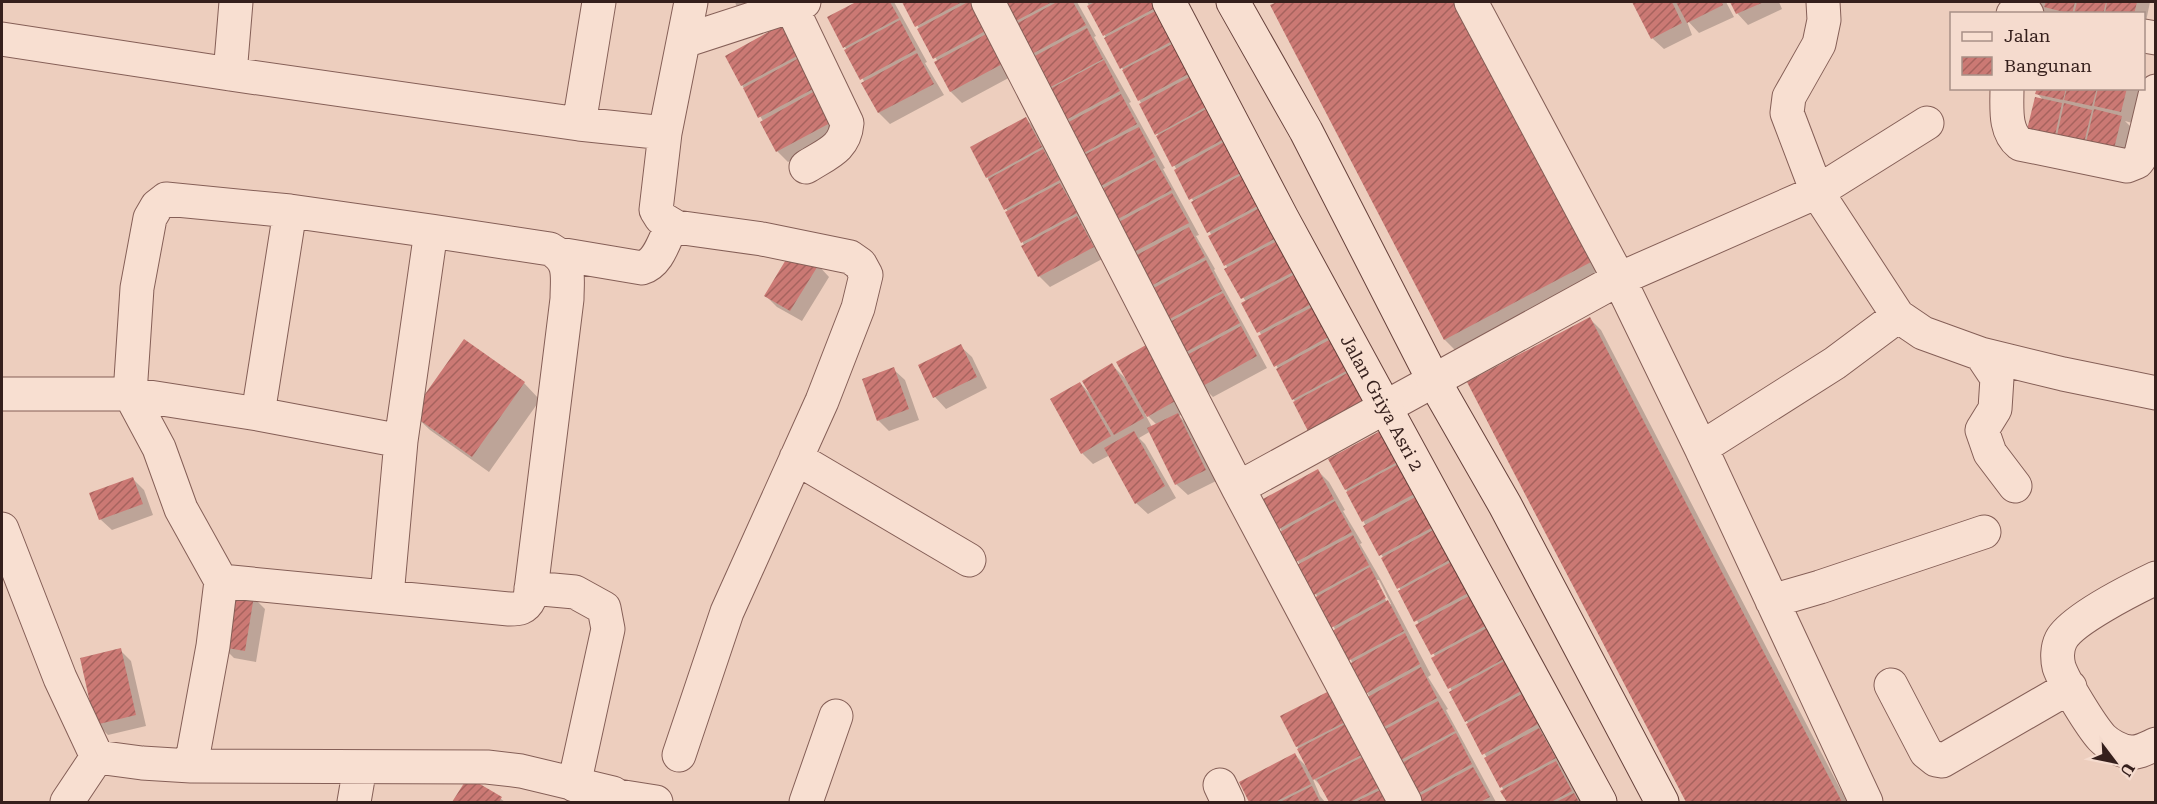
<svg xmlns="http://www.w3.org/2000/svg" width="2157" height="804" font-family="'Roboto Serif',serif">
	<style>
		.shadow { fill: #0003; fill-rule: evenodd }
		.building { fill: url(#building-hatch) }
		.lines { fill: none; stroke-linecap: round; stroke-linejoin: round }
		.street-casing { stroke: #855f57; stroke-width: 35 }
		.secondary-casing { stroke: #67413b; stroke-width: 35 }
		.street { stroke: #f8dfd1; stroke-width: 33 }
		.secondary { stroke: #f8dfd1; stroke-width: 33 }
		.labels { text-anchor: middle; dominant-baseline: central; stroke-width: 5; stroke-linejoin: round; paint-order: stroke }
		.street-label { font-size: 18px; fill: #351f1c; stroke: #f5dbce }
	</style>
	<defs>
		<pattern id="building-hatch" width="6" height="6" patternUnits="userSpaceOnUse" patternTransform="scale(1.5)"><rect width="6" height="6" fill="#cb7974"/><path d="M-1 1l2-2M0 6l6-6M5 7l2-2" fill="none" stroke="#a6635e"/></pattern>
	</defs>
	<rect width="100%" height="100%" fill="#edcebe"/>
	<path class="shadow" d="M735 2H812L739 13Z
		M860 2H894L927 62 925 63 944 95 890 124 879 113 865 83 829 18Z
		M904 2H978L1016 74 962 103 951 92 936 63 938 62Z
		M1003 2H1077L1096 36 1094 37 1131 102 1129 103 1165 168 1163 169 1199 235 1196 236 1215 269 1214 270 1267 368 1213 397 1202 386 1117 219 1104 189Z
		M1087 2H1161L1358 381 1296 402 1293 399 1262 336 1243 304 1246 302 1227 270 1228 269 1212 236Z
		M1281 2H1462L1603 273 1456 351 1445 340 1272 6Z
		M1634 2H1726L1734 17 1699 33 1686 19 1692 35 1664 49 1652 38Z
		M1732 2H1779L1782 9 1748 25 1737 13Z
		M2017 2H2150L2144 31V14H2036Z
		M781 27 792 38 842 133 788 162 777 151 763 121 742 85Z
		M2038 88H2140L2132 123 2125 121 2132 128 2123 168 2038 149 2044 101 2037 93Z
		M1026 119 1037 130 1104 258 1050 287 1039 276 1008 212 987 177Z
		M818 265 829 277 802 321 777 307 766 296Z
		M1590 319 1601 330 1847 802H1687L1469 382Z
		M960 346 972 357 987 388 946 409 935 397 920 366Z
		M1146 347 1187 411 1179 416 1189 426 1216 481 1188 495 1176 484 1151 431 1139 438 1145 444 1176 498 1148 514 1136 503 1110 455 1093 464 1082 453 1080 383 1091 395 1112 365 1126 379ZM1145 414H1146L1157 425 1152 427Z
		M893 369 905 380 919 420 889 431 878 420Z
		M524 383 540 400 489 472 430 430 413 414Z
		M1384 431 1566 769 1564 770 1582 802H1509L1503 791H1504L1487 758 1451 692 1452 691 1419 624 1346 489Z
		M1318 471 1329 482 1345 510 1343 511 1362 543 1360 544 1381 580 1431 675 1428 677 1448 709 1446 710 1496 802H1422L1419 798 1421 796 1383 727 1370 697 1351 665 1353 664 1336 631 1280 528ZM1376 580H1379L1391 604 1388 605Z
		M132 478 144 490 153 515 112 530 100 519Z
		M254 598 265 609 256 662 234 658 223 647Z
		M120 650 131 661 146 726 108 735 97 724Z
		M1337 689 1404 802H1330L1323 788 1312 777 1320 796 1325 802H1251L1241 783 1295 755 1307 767 1297 746Z
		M468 779 501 799 505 802H454Z"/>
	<path class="building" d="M856 2H890L899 18 843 48 827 17Z
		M902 2H962L915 27Z
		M968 2H975L989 29 933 59 917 29Z
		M1001 2H1052L1012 23Z
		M1057 2H1073L1086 25 1030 55 1014 25Z
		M1095 2H1157L1159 6 1103 36 1087 6Z
		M1277 2H1458L1593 261 1444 340 1270 5Z
		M1632 2H1672L1682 23 1651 39Z
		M1676 2H1722L1723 5 1687 23Z
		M1730 2H1764L1736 14Z
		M2046 2H2075L2072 14 2044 7Z
		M2077 2H2106L2103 14H2074Z
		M2107 2H2137L2134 14H2105Z
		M1161 8 1176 39 1120 69 1104 38Z
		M900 20 916 50 860 80 844 50Z
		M781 25 797 56 741 86 725 56Z
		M1087 28 1103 59 1047 89 1031 58Z
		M990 32 1006 62 950 92 934 62Z
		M1178 41 1194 71 1138 101 1122 70Z
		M917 53 934 84 878 113 861 83Z
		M799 58 815 88 758 118 743 88Z
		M1104 60 1120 91 1064 121 1048 90Z
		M1195 74 1211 104 1155 135 1139 104Z
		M2037 88H2066L2063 100 2035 94Z
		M2067 88H2097L2092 106 2064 100Z
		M2098 88H2127L2121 112 2094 106Z
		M815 91 832 122 776 152 760 122Z
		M1121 94 1137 124 1082 154 1065 124Z
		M2035 97 2062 103 2053 145 2025 138Z
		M2064 103 2092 110 2082 151 2055 145Z
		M1212 106 1228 137 1172 167 1156 136Z
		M2094 109 2122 116 2112 157 2084 151Z
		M1026 117 1042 147 986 178 970 147Z
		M1139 127 1155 157 1099 187 1082 156Z
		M1229 139 1246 170 1189 200 1174 170Z
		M1043 149 1060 180 1004 210 988 179Z
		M1155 160 1172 190 1116 220 1100 190Z
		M1247 172 1263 203 1207 233 1191 202Z
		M1060 183 1077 213 1021 243 1005 212Z
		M1172 193 1189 223 1132 253 1117 223Z
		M1263 206 1280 236 1224 266 1208 236Z
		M1077 216 1094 247 1038 277 1021 246Z
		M1189 227 1205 257 1149 287 1133 257Z
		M1281 239 1297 270 1241 299 1224 269Z
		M793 248 819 264 790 311 764 296Z
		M1206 260 1222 291 1166 321 1150 290Z
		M1297 273 1313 303 1257 333 1241 303Z
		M1223 293 1240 323 1184 353 1168 323Z
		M1314 306 1330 336 1274 367 1258 336Z
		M1590 317 1688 507 1842 802H1686L1514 473 1467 382Z
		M1241 326 1257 356 1201 387 1185 356Z
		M464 339 525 382 472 457 411 414Z
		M1331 339 1348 370 1292 400 1276 369Z
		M961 344 977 377 933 398 918 365Z
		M1146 345 1177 400 1147 417 1116 362Z
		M1112 363 1144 418 1114 435 1082 381Z
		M894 367 909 409 877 421 862 379Z
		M1349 372 1365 403 1309 433 1293 402Z
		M1080 382 1111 436 1081 454 1050 399Z
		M1178 413 1206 470 1175 485 1147 428Z
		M1384 429 1401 460 1345 490 1328 459Z
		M1134 431 1165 486 1135 504 1104 448Z
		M1402 462 1418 492 1362 522 1346 492Z
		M1318 469 1334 499 1279 529 1263 499Z
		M133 477 143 504 99 520 89 493Z
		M1419 495 1435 526 1379 556 1363 526Z
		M1335 501 1352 532 1296 562 1280 532Z
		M1437 528 1453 558 1397 589 1381 558Z
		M1353 535 1369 565 1314 595 1297 565Z
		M1453 561 1470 592 1414 622 1398 591Z
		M1370 567 1386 598 1331 628 1314 598Z
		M230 593 254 596 245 651 221 647Z
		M1471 595 1487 625 1431 655 1415 625Z
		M1388 600 1404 631 1348 661 1332 631Z
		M1487 628 1504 659 1448 689 1431 658Z
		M1405 633 1420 664 1365 694 1349 664Z
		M121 648 136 715 95 725 80 658Z
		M1504 661 1521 691 1465 722 1449 692Z
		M1421 667 1437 698 1382 728 1366 698Z
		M1337 687 1353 718 1296 747 1280 716Z
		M1522 694 1538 724 1482 755 1466 724Z
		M1438 701 1455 731 1399 761 1382 731Z
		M1353 720 1369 751 1313 780 1297 749Z
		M1539 728 1556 758 1500 788 1484 758Z
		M1456 733 1472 764 1417 794 1400 764Z
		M1374 751 1390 782 1350 802H1329L1317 780Z
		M1295 753 1311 784 1275 802H1249L1239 782Z
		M1556 761 1572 791 1551 802H1507L1500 791Z
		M1473 767 1490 797 1480 802H1420L1417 797Z
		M468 777 502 797 499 802H452Z
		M1391 785 1400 802H1355Z
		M1312 786 1320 802H1280Z
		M1574 793 1579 802H1556Z"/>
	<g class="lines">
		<g class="street-casing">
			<path id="street" d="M988 2 1238 488 1405 802
				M1471 2 1619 279 1701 448 1866 802
				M1823 2 1824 20 1819 44 1789 97 1787 113 1817 192 1898 316 1923 333 1981 354 2063 374 2156 393
				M791 6 847 123C845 149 826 154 806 167
				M2013 14 2018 12 2027 14
				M2144 36 2156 38
				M2 39 230 74 579 124 665 133
				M684 41 804 2
				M230 74 236 2
				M2007 88C2007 108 2004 131 2020 144L2127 166 2137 162 2140 158 2156 91
				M579 124 599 2
				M559 254 642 268C659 263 664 240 672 225
				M1981 354 1997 378 1995 409 1982 430 1990 453 2015 486
				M2 394H130L258 414 401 441
				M258 414 290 211
				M1701 448 1835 363 1898 316
				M796 458 969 560
				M1238 488 1619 279 1817 192 1927 123
				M2 529 60 678 97 757 142 763 191 766 487 767 521 771 613 793 625 802
				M2156 578C2133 589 2071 620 2061 640 2057 648 2057 659 2059 667 2064 682 2091 726 2102 738 2108 744 2120 751 2130 752 2139 753 2147 748 2156 744
				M221 581 509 609C519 609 525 609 530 598L567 299C567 277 572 261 550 249L431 231 401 441 387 596
				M531 588 575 592 604 608 608 629 574 785
				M1772 601 1820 587 1984 532
				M1891 685 1926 752 1936 760 1942 761 2070 687
				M679 755 727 612 822 401 858 308 866 275 860 264 850 257 762 239 676 227 661 218 656 210 665 133 691 2
				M191 766 213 646 221 581 181 509 159 448 130 394 137 288 150 218 157 206 166 199 290 211 431 231
				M1220 785 1228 802
				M618 796 656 802
				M67 802 97 757
				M354 802 360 767
				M806 802 836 716"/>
		</g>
		<g class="secondary-casing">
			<g id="secondary">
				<path id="s1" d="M1169 2 1282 218 1600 802"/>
				<path d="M1233 2 1306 131 1434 381 1505 505 1662 802"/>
			</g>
		</g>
		<use href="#street" class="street"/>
		<use href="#secondary" class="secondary"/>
	</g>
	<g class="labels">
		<g class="street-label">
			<text stroke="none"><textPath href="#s1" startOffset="454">Jalan Griya Asri 2</textPath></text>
		</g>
	</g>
	<rect width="2157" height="804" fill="none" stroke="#351f1c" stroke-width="6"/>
	<rect x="1950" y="12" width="195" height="78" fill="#f5dbce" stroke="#a89087" stroke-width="1.5"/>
	<rect x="1962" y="32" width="30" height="9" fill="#f8dfd1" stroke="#a89087" stroke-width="1.5"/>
	<text x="2004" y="42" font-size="18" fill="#351f1c">Jalan</text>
	<rect x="1962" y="57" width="30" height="18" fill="url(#building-hatch)" stroke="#a89087" stroke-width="1.5"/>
	<text x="2004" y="72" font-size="18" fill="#351f1c">Bangunan</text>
	<g transform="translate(2115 762) rotate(122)" stroke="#f5dbce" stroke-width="4.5" paint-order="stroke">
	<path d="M0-4.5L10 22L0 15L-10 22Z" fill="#351f1c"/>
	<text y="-9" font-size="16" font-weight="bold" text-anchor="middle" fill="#351f1c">U</text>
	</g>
</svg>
